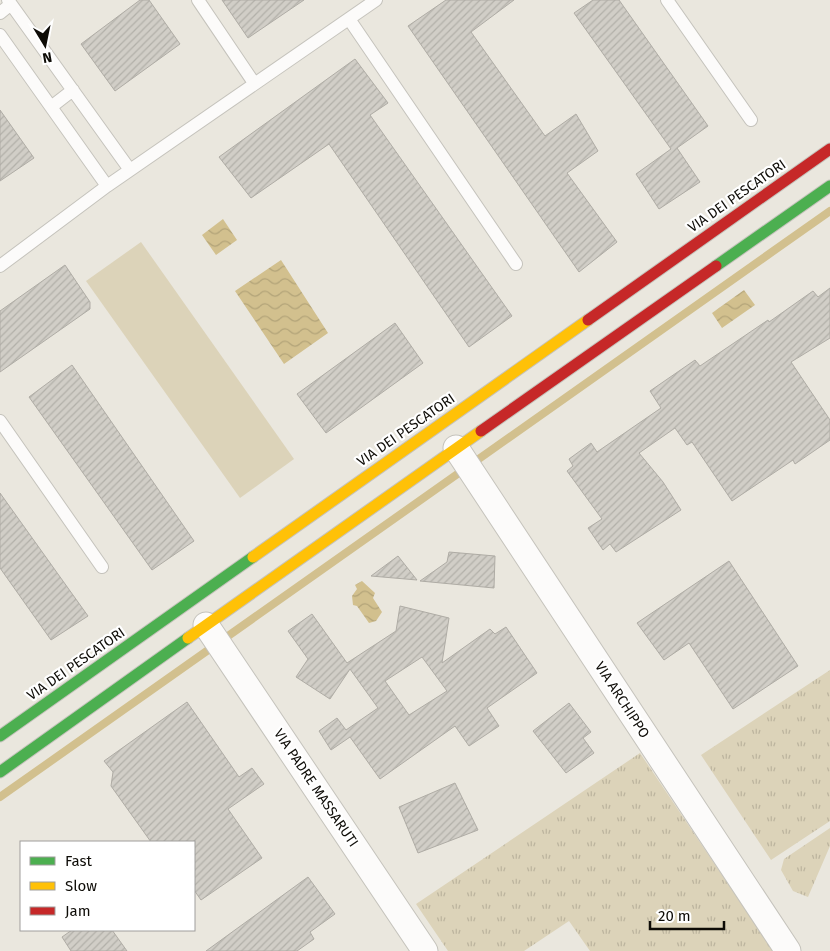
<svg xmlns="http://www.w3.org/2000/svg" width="830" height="951" font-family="'Fira Sans',sans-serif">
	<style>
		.grass { fill: url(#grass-tufts) }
		.garden { fill: #dcd3b9 }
		.water { fill: url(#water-waves) }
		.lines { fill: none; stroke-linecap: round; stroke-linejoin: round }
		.stream { stroke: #d2c08e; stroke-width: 8 }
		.building { fill: url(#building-hatch); stroke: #afaca5; fill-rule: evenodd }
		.lane-casing { stroke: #c5c3bc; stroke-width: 14 }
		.street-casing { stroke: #c5c3bc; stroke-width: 27 }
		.fast-casing { stroke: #c5c3bc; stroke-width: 13 }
		.slow-casing { stroke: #c5c3bc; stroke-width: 13 }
		.jam-casing { stroke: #c5c3bc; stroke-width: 13 }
		.lane { stroke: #fcfbfa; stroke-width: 12 }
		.street { stroke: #fcfbfa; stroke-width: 25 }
		.fast { stroke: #4caf50; stroke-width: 11 }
		.slow { stroke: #ffc107; stroke-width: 11 }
		.jam { stroke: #c62828; stroke-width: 11 }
		.labels { text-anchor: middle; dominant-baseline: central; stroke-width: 4.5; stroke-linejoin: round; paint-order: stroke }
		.street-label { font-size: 14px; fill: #0e0c07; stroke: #fff }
	</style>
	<defs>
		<pattern id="grass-tufts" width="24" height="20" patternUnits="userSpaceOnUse" patternTransform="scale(1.25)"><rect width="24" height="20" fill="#dcd3b9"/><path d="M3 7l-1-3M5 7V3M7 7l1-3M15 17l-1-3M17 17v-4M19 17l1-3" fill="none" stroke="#bcb49e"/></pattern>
		<pattern id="water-waves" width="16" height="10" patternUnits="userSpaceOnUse" patternTransform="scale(1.25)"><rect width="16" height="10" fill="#d2c08e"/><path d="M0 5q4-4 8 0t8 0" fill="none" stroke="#b3a479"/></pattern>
		<pattern id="building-hatch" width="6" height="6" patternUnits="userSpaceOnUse" patternTransform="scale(1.25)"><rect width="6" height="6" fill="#d1cec7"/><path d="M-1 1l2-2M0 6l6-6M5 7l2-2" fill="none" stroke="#b2b0a9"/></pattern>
	</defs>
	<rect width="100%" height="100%" fill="#eae7de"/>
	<path class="grass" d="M830 670V821L771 860 701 755Z
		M640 753 773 951H590L569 921 524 951H448L416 904Z
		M830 828V846L808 897 793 891 781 870 784 859Z"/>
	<path class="garden" d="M141 242 294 459 240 498 86 281Z"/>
	<path class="water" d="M223 219 237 240 216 255 202 235Z
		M281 260 328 333 284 364 235 291Z
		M744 290 755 305 722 328 712 313Z
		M362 581 375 593 373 598 382 612 376 621 369 623 357 606 353 605 352 596 357 589 355 585Z"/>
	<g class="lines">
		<path class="stream" d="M0 797 830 211"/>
	</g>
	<path class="building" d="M140 0H149L180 44 115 91 81 44Z
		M222 0H304L248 38Z
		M446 0H514L471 32 545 136 576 114 598 151 567 173 617 242 579 272 408 26Z
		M593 0H619L708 126 677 148 700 182 659 209 636 174 671 149 574 13Z
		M355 59 388 103 370 115 512 316 469 347 329 144 251 198 219 157Z
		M0 110 34 158 0 181Z
		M65 265 90 302V309L0 372V311Z
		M830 288V338L791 362 830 420V440L795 464 793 460 732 501 692 442 687 445 675 428 639 453 663 482 681 510 616 552 610 544 603 550 588 528 602 519 567 471 573 466 569 459 591 443 597 452 661 408 650 391 695 360 700 366 768 320 769 322 813 291 818 297Z
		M395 323 423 363 326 433 297 394Z
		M72 365 194 541 152 570 29 397Z
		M0 493 88 616 51 640 0 568Z
		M449 552 495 556 494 588 420 581 447 562Z
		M398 556 417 580 371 576Z
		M729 561 798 666 733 709 689 643 664 660 637 623Z
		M400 606 449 618 442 663 490 629 495 634 506 627 537 673 487 708 499 726 469 746 455 726 380 779 350 737 331 750 319 731 337 718 346 730 378 708 350 669 330 699 296 677 308 659 288 631 312 614 347 663 396 631ZM422 657 447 691 409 715 385 681Z
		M187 702 239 777 252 768 264 784 228 809 262 858 201 900 194 890V842H151L111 786 113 772 104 761Z
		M569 703 591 732 583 738 594 753 566 773 533 731Z
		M455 783 478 830 418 853 399 807Z
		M308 877 335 914 310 932 314 939 297 951H206Z
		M72 930H112L127 951H71L62 937Z"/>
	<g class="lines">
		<g class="lane-casing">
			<path id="lane" d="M8 0 130 170
				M198 0 254 83
				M667 0 751 120
				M0 13 11 4
				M349 19 516 264
				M0 35 107 186
				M51 107 73 90
				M0 266 107 186 376 0
				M0 421 102 567"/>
		</g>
		<g class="street-casing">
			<path id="street" d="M456 448 788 951
				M206 625 425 951"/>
		</g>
		<g class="fast-casing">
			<path id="fast" d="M716 266 830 186
				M0 736 253 557
				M0 772 188 638"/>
		</g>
		<g class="slow-casing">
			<path id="slow" d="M253 557 588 320
				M188 638 481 431"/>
		</g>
		<g class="jam-casing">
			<path id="jam" d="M588 320 830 149
				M481 431 716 266"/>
		</g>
		<use href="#lane" class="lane"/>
		<use href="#street" class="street"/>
		<use href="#fast" class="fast"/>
		<use href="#slow" class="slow"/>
		<use href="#jam" class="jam"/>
	</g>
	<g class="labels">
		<g class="street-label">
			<text transform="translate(737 196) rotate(-35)">VIA DEI PESCATORI</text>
			<text transform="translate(406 430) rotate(-35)">VIA DEI PESCATORI</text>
			<text transform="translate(76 664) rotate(-35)">VIA DEI PESCATORI</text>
			<text transform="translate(622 700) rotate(57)">VIA ARCHIPPO</text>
			<text transform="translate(316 788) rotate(56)">VIA PADRE MASSARUTI</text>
		</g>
	</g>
	<rect x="20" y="841" width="175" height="90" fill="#ffffff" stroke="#9f9e9c"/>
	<rect x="30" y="857" width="25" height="8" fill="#4caf50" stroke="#9f9e9c"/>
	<text x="65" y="866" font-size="15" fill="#0e0c07">Fast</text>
	<rect x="30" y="882" width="25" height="8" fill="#ffc107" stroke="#9f9e9c"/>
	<text x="65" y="891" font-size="15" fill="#0e0c07">Slow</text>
	<rect x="30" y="907" width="25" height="8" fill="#c62828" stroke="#9f9e9c"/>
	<text x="65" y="916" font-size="15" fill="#0e0c07">Jam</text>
	<g transform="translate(45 45) rotate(170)" stroke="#ffffff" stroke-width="4" paint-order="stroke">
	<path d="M0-4L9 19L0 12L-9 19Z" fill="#0e0c07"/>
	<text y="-8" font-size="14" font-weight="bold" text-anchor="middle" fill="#0e0c07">N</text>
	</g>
	<path d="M650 921v8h74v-8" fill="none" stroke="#0e0c07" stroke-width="2.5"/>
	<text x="658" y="921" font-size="15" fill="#0e0c07" stroke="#ffffff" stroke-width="4" paint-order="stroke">20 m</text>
</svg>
